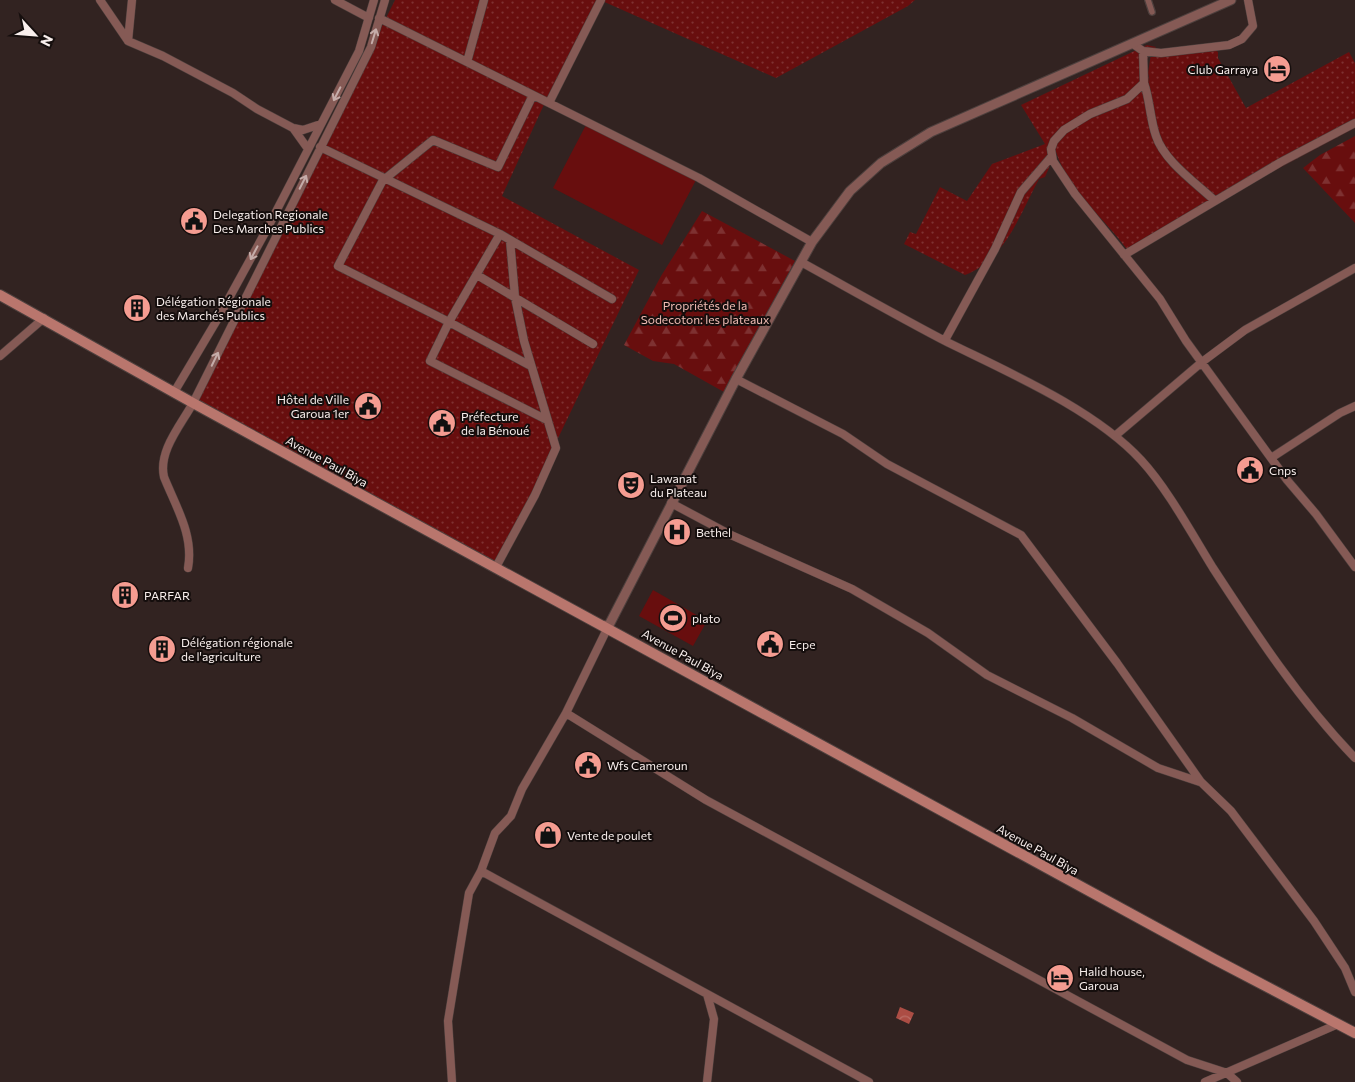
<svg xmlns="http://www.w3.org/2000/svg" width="1355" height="1082" font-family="Commissioner,sans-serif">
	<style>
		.grass { fill: url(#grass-dots) }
		.forest { fill: url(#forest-firs) }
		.park { fill: #680e0e }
		.water { fill: url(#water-waves) }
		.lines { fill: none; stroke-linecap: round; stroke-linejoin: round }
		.pedestrian-casing { stroke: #4e403e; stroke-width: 8 }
		.minor-casing { stroke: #4e403e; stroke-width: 9 }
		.tertiary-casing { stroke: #4e403e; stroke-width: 11 }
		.secondary-casing { stroke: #4e403e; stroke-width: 12 }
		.pedestrian { stroke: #855a55; stroke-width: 5.5 }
		.minor { stroke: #855a55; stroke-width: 8 }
		.tertiary { stroke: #855a55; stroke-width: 9 }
		.secondary { stroke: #b9766d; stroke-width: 10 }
		.oneway { stroke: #c5aca9 }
		.labels { text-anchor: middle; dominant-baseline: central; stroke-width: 4; stroke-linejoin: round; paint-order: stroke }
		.poi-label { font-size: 12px; fill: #f9efed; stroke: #150e0d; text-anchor: start }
		.park-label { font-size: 12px; fill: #f1bcb4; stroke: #150e0d }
		.street-label { font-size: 12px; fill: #f9efed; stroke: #150e0d }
	</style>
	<defs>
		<pattern id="grass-dots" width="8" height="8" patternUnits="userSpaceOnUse" patternTransform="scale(1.25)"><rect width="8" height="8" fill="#680e0e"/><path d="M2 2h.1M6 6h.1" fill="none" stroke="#7e3131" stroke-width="1.8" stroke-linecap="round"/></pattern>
		<pattern id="forest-firs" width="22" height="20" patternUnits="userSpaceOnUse" patternTransform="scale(1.25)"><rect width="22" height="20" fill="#680e0e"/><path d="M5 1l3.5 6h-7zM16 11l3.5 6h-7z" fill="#7e3131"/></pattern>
		<pattern id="water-waves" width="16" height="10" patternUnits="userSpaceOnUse" patternTransform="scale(1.25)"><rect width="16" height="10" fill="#ac4d44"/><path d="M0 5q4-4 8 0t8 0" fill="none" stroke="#bc7068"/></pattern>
	</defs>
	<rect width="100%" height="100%" fill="#322321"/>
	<path class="grass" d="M395 0H915L908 6 776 78 600 0 547 98 502 196 639 270 496 567 194 403Z
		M1147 45 1156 47C1144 58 1145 69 1150 82L1148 73 1151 54 1213 49 1218 52V58L1246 108 1349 52 1355 63V128L1223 198 1129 252C1105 218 1069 192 1056 152L1045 177 1039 179C1020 214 1005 260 965 275L904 244 910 232 916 234 940 187 967 201 992 164 1045 144 1021 105Z"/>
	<path class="forest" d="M1355 136V223L1303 168 1320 155Z
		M702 211 795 261 724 392 674 364 653 361 624 345 661 276Z"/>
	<path class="park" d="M587 123 696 180 662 245 553 188Z
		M653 590 707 621 693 646 639 616Z"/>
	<path class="water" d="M900 1007 914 1013 909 1024 896 1018Z"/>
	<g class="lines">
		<g class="pedestrian-casing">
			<path id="pedestrian" d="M1148 0 1152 12"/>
		</g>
		<g class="minor-casing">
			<path id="minor" d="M100 0 128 41 163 56 233 93 257 109 293 128 308 149
				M335 0 369 18
				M379 18 699 178 812 242
				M128 41 132 0
				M1133 44 1143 51 1161 53 1229 45 1242 39 1253 26 1248 0
				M1143 51 1144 83 1127 99 1090 114 1064 130 1054 141 1051 149 1053 161 1075 194 1160 299 1186 341 1287 480 1316 514 1355 567
				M467 62 484 0
				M1144 83C1150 100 1150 119 1156 136 1164 161 1196 183 1215 201
				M549 103 601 0
				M293 128 303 130 321 124
				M320 147 500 234 612 299
				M384 178 338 266 449 322 529 365
				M386 178 433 140 498 167 533 95
				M500 234 449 322 430 361 547 420
				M1124 255 1281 162 1355 123
				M801 262C850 289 899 317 949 343 1010 373 1095 410 1141 460 1167 488 1192 534 1213 568 1256 634 1300 701 1355 758
				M477 275 593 344
				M945 340 995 249 1021 192 1052 156
				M0 356 44 318
				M736 379 843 434 887 464 1021 535 1117 663 1201 782 1231 811 1314 921 1345 968 1355 992
				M176 389 217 320 267 229 359 51 374 0
				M1116 435 1202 362 1245 330 1355 268
				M1271 458 1340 413 1355 406
				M671 503 731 535 852 589 928 633 987 675 1072 718 1158 768 1200 782
				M188 568C194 535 176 507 164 477 158 451 181 425 193 403L371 47 385 0
				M500 571 496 567 535 495 556 448 524 341 515 297 510 240
				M566 713 706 800 1187 1060 1227 1073 1237 1082
				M481 871 869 1082
				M707 994 714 1019 707 1082
				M452 1082 448 1021 469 893 481 871 495 833 511 816 522 789 566 713 608 627 605 625
				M1205 1082 1338 1024"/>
		</g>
		<g class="tertiary-casing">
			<path id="tertiary" d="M608 627 736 379 812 242 850 191 881 163 931 132 1231 0"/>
		</g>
		<g class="secondary-casing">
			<path id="secondary" d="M0 295 193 403 1214 959 1355 1033"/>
		</g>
		<use href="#pedestrian" class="pedestrian"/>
		<use href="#minor" class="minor"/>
		<use href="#tertiary" class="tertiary"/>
		<use href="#secondary" class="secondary"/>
	</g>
	<defs><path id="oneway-shaft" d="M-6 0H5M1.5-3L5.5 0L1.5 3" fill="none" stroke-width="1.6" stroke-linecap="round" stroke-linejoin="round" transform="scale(1.25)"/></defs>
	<g class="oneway">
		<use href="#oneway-shaft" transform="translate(374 36) rotate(-73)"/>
		<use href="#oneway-shaft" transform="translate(337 94) rotate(117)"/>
		<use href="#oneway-shaft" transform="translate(303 182) rotate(-63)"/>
		<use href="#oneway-shaft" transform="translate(254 253) rotate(118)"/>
		<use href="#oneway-shaft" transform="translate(215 359) rotate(-64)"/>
	</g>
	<defs>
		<g id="hotel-disc" transform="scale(1.4375)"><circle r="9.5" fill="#f59c91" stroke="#150e0d"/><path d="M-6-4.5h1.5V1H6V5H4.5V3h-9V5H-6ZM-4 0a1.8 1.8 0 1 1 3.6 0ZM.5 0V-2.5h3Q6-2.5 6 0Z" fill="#111"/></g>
		<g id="civic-disc" transform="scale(1.4375)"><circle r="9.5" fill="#f59c91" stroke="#150e0d"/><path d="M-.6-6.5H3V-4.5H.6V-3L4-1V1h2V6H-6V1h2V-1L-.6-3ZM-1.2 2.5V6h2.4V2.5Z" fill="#111"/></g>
		<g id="building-disc" transform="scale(1.4375)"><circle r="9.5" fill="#f59c91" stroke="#150e0d"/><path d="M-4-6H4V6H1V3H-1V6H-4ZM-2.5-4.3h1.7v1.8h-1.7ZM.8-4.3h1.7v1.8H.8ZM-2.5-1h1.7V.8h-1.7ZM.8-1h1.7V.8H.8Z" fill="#111"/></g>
		<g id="theatre-disc" transform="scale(1.4375)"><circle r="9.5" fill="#f59c91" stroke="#150e0d"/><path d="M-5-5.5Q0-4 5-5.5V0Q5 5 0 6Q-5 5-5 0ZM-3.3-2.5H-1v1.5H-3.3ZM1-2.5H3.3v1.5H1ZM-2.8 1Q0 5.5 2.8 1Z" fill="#111"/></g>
		<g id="hospital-disc" transform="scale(1.4375)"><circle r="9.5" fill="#f59c91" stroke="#150e0d"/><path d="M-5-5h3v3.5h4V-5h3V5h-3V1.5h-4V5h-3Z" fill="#111"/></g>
		<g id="stadium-disc" transform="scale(1.4375)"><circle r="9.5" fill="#f59c91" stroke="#150e0d"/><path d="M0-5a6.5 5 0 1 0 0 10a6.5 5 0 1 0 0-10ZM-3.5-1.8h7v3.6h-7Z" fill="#111"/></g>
		<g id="shop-disc" transform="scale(1.4375)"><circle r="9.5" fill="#f59c91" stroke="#150e0d"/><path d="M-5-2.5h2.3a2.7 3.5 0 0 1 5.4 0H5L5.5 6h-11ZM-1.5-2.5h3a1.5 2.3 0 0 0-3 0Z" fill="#111"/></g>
	</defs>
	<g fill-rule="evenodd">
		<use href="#hotel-disc" x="1277" y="69"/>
		<use href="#civic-disc" x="194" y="221"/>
		<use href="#building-disc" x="137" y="308"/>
		<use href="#civic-disc" x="368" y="406"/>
		<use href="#civic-disc" x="442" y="423"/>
		<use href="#civic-disc" x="1250" y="470"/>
		<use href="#theatre-disc" x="631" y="485"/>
		<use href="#hospital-disc" x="677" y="532"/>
		<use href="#building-disc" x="125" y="595"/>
		<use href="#stadium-disc" x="673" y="618"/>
		<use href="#civic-disc" x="770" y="644"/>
		<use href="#building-disc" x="162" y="649"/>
		<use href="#civic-disc" x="588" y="765"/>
		<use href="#shop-disc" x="548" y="835"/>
		<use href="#hotel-disc" x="1060" y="978"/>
	</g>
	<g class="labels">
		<g class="poi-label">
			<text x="1258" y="69" text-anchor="end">Club Garraya</text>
			<text x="213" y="214">Delegation Regionale<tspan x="213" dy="14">Des Marches Publics</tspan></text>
			<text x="156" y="301">Délégation Régionale<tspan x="156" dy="14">des Marchés Publics</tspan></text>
			<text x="349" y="399" text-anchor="end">Hôtel de Ville<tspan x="349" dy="14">Garoua 1er</tspan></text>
			<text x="461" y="416">Préfecture<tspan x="461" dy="14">de la Bénoué</tspan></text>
			<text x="1269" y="470">Cnps</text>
			<text x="650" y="478">Lawanat<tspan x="650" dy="14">du Plateau</tspan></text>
			<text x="696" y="532">Bethel</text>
			<text x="144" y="595">PARFAR</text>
			<text x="692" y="618">plato</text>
			<text x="181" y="642">Délégation régionale<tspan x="181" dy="14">de l'agriculture</tspan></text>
			<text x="789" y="644">Ecpe</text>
			<text x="607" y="765">Wfs Cameroun</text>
			<text x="567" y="835">Vente de poulet</text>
			<text x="1079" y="971">Halid house,<tspan x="1079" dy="14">Garoua</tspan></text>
		</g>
		<g class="park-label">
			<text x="705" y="305">Propriétés de la<tspan x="705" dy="14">Sodecoton: les plateaux</tspan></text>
		</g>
		<g class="street-label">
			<text transform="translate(327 461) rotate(29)">Avenue Paul Biya</text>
			<text transform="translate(683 654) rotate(29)">Avenue Paul Biya</text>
			<text transform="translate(1038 849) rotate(29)">Avenue Paul Biya</text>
		</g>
	</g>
	<g transform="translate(35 35) rotate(116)" stroke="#150e0d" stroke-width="4" paint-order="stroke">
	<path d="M0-4L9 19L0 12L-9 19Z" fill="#f9efed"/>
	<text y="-8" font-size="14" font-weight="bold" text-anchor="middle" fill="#f9efed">N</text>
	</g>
</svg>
